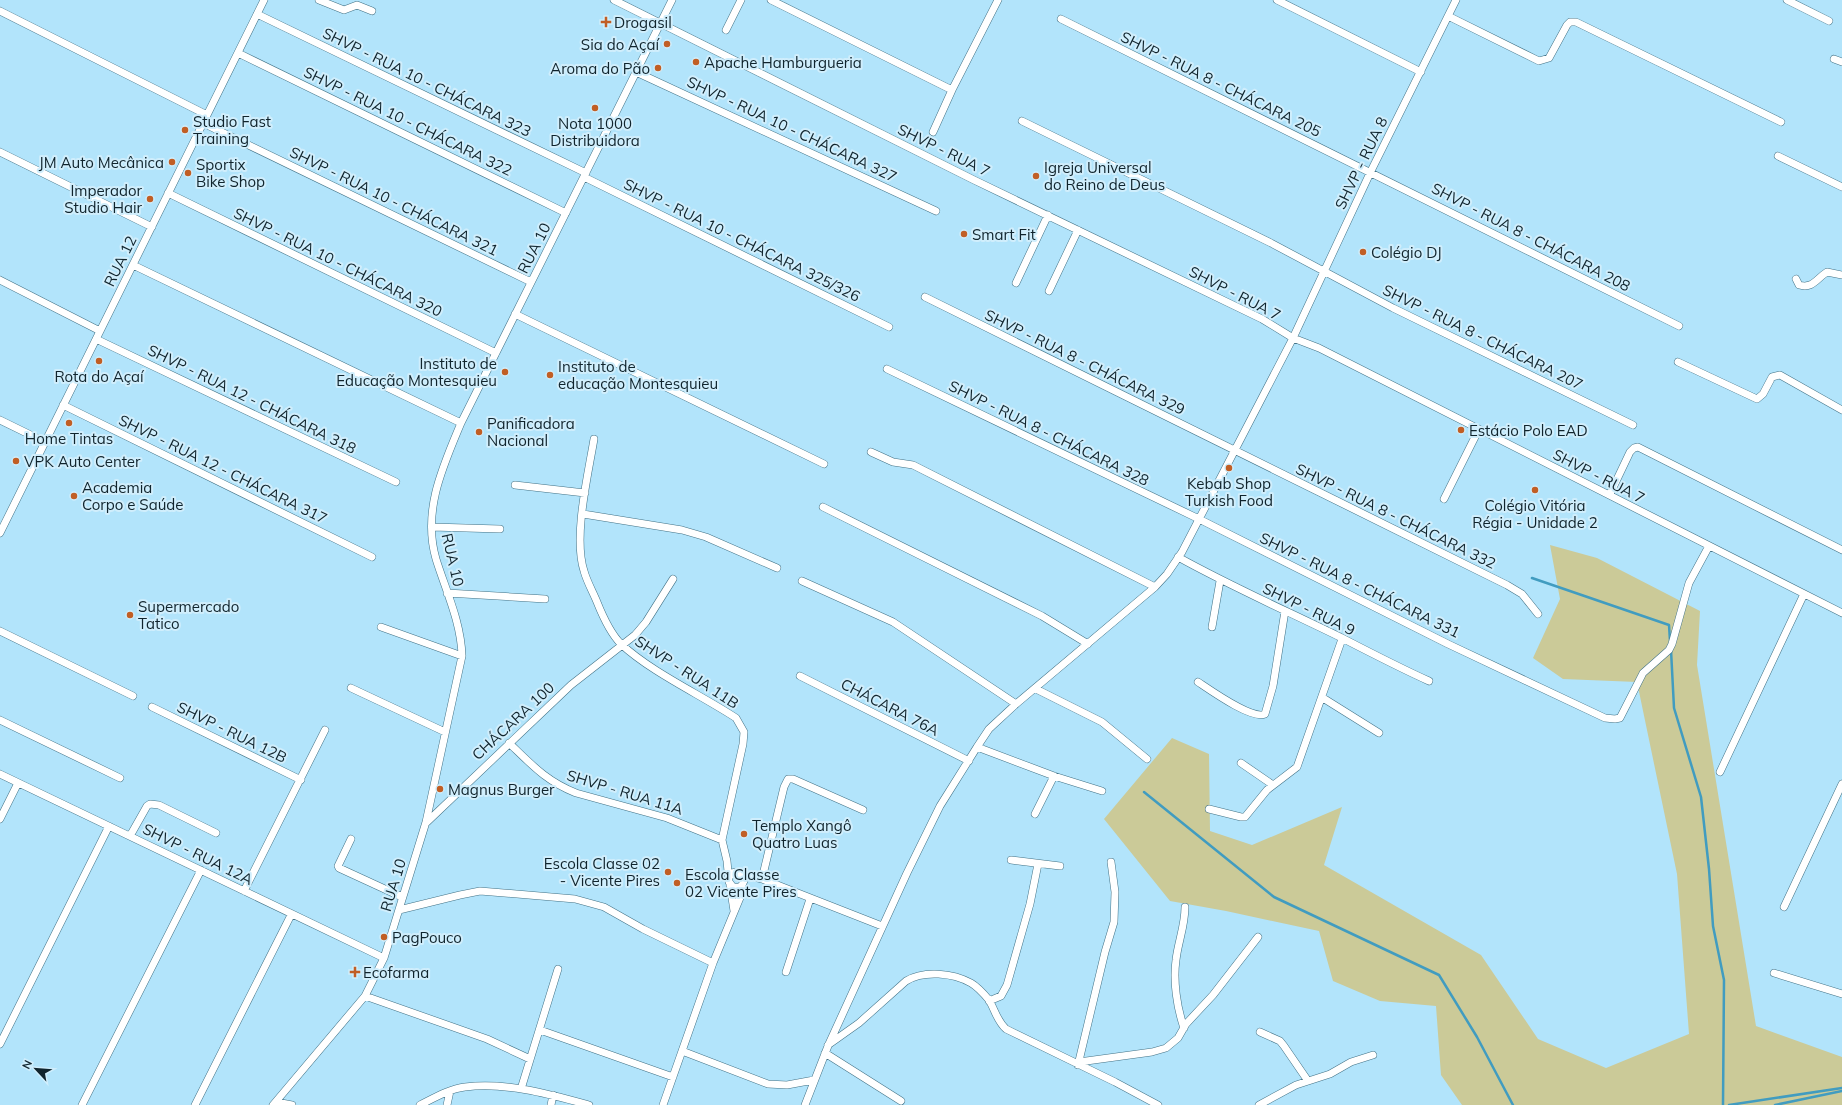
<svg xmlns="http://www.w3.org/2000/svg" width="1842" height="1105" font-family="Mulish,sans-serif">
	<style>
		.green { fill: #cbca98 }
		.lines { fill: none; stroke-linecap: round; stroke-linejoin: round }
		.stream { stroke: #419cc0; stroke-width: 2.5 }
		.minor-casing { stroke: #427286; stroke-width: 8 }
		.minor { stroke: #fff; stroke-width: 7 }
		.poi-dot { fill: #c15e24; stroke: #d0eefc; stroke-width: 1.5 }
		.labels { text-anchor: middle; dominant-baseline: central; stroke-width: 4; stroke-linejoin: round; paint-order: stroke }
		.poi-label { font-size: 15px; fill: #10242d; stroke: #d0eefc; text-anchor: start }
		.street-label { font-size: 15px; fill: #10242d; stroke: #d0eefc }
	</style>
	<rect width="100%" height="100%" fill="#b2e4fb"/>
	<path class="green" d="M1550 545 1597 558 1700 611 1697 665 1756 1026 1842 1057V1105H1462L1441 1075 1436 1006 1380 1001 1333 981 1319 931 1226 911 1170 901 1104 819 1172 738 1209 754 1210 831 1252 845 1342 807 1324 865 1481 955 1538 1039 1606 1068 1689 1034 1677 874 1637 682 1563 679 1533 658 1560 599Z"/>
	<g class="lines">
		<path class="stream" d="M1532 578 1669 625 1670 641
			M1671 650 1674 708 1701 797 1709 869 1713 926 1724 980 1723 1105
			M1144 792 1274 897 1439 975 1477 1037 1513 1105
			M1729 1105 1842 1088
			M1775 1105 1842 1091"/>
		<g class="minor-casing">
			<path id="minor" d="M319 0 344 10 357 5 372 11
				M614 0 974 180 1262 319 1293 338 1319 348 1842 613
				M771 0 952 90 998 0
				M1277 0 1421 72
				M1787 0 1829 21
				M0 11 207 115
				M257 14 586 173
				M1448 16 1539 61 1549 58 1567 25 1570 22H1576L1781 122
				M1061 19 1679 326
				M726 30 741 0
				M238 53 566 213
				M1834 59 1842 62
				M636 72 936 211
				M1022 121 1271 243 1393 308 1633 425
				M203 123 531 282
				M933 132 952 90
				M0 152 152 227
				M1778 156 1842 187
				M584 177 889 327
				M168 193 496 353
				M133 265 461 423
				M1796 279 1799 285C1813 289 1816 279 1827 272L1842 275
				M0 280 100 331
				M1016 283 1048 215
				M1049 291 1078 230
				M925 297 1507 585 1522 594 1538 614
				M515 314 824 464
				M96 339 396 482
				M1678 362 1757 399 1763 394 1772 377 1780 375 1842 410
				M887 369 1199 519 1448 644 1605 718 1615 719 1620 718 1643 673 1669 650 1672 644 1689 583 1709 546
				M63 405 372 557
				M0 420 45 442
				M594 439C588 475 573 537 584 571 587 582 593 592 597 602 603 617 610 633 621 644 651 672 701 695 736 718L744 732 743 744 722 840 727 861 729 882 733 887C739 888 742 887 744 881L742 876 736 872 732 873 728 879
				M871 452 893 462 913 465 1155 587
				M515 485 585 493
				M1610 494 1630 452 1634 448 1638 447 1842 550
				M1444 499 1479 429
				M823 507 1042 616 1088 644
				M583 514 682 530 706 537 777 568
				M432 527 500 529
				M0 533 264 0
				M1178 557C1232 587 1287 611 1342 638 1371 653 1400 668 1429 681
				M802 581 893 622 1016 704
				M447 593 545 599
				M381 627 462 656
				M1212 627 1220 581
				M0 631 133 696
				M800 676 969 761
				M1198 682C1210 690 1252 720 1265 714L1273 686 1285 611
				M351 688 445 732
				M1036 689 1102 722 1147 759
				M1323 698 1379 733
				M152 707 301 780
				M0 720 120 778
				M509 743C532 765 546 781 576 793L667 818 722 840
				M977 747 1054 776 1102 791
				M1241 763 1273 785
				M1720 772 1804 594
				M0 774 384 958
				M1209 809 1241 817H1245L1267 790 1297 767 1342 639
				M1035 814 1054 776
				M0 819 18 783
				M427 822 571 685 635 635 646 622 673 579
				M130 836 147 806 150 804 159 805 216 833
				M351 839 338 866 339 868 402 897
				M1011 860 1060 866
				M741 874 762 879 882 926
				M762 879 784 787 788 779H793L863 810
				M730 885 734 911
				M244 891 325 730
				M1784 907 1842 784
				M399 910 460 895 480 891 575 899 604 907 643 929 713 963
				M786 972 810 899
				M1774 973 1842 994
				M365 996 487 1039 530 1059
				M989 1001 1001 996 1007 985 1030 904 1038 864
				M1184 1028C1177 1008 1173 981 1176 960 1178 942 1185 926 1185 907
				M540 1030 673 1077
				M1260 1032 1280 1041 1284 1046 1308 1081
				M0 1044 109 826
				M828 1045 859 1023 906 981C924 970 953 973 971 983 978 987 984 994 989 1000 995 1010 997 1021 1006 1029L1115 1082 1158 1105
				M682 1051 768 1084 787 1085 814 1080
				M825 1053 901 1101
				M1079 1062 1152 1052 1166 1048 1178 1038 1186 1024 1213 995 1258 937
				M1078 1065 1105 952 1114 922 1115 892 1111 862
				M521 1089 558 969
				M276 1102 292 1105
				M82 1105 201 870
				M195 1105 291 915
				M273 1105 365 996 384 958 426 822 462 656C461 622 446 591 436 559 422 511 443 466 461 423L672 0
				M420 1105C434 1098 449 1089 465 1087 507 1082 549 1094 589 1105
				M447 1105 450 1091
				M551 1105 553 1095
				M663 1105 713 963 742 893V885
				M805 1105 828 1046 907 873 940 806 977 747 989 729 1016 704 1155 587 1167 574 1182 552 1293 338 1371 171 1456 0
				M1259 1105 1296 1085 1330 1074 1351 1062 1373 1055"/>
		</g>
		<use href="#minor" class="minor"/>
	</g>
	<g class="poi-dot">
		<path d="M604 16h4v4h4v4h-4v4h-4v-4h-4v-4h4z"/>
		<circle cx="667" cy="44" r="4"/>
		<circle cx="696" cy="62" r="4"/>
		<circle cx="658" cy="68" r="4"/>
		<circle cx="595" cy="108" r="4"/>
		<circle cx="185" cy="130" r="4"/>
		<circle cx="172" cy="162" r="4"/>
		<circle cx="188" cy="173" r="4"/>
		<circle cx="1036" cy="176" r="4"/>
		<circle cx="150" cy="199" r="4"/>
		<circle cx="964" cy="234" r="4"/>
		<circle cx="1363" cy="252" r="4"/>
		<circle cx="99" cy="361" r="4"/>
		<circle cx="505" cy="372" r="4"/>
		<circle cx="550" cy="375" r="4"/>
		<circle cx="69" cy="423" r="4"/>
		<circle cx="1461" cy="430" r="4"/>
		<circle cx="479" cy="432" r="4"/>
		<circle cx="16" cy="461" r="4"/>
		<circle cx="1229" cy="468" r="4"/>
		<circle cx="1535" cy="490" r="4"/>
		<circle cx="74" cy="496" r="4"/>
		<circle cx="130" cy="615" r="4"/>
		<circle cx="440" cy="789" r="4"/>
		<circle cx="744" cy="834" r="4"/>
		<circle cx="668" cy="872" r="4"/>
		<circle cx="677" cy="883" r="4"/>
		<circle cx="384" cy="937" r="4"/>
		<path d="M353 966h4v4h4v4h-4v4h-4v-4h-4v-4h4z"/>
	</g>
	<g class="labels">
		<g class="poi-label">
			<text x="614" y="22">Drogasil</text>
			<text x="659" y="44" text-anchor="end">Sia do Açaí</text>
			<text x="704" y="62">Apache Hamburgueria</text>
			<text x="650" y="68" text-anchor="end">Aroma do Pão</text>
			<text x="193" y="121">Studio Fast<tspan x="193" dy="17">Training</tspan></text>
			<text x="595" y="123" text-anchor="middle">Nota 1000<tspan x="595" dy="17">Distribuidora</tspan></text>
			<text x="164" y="162" text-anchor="end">JM Auto Mecânica</text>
			<text x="196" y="164">Sportix<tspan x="196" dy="17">Bike Shop</tspan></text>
			<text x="1044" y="167">Igreja Universal<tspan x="1044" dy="17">do Reino de Deus</tspan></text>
			<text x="142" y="190" text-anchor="end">Imperador<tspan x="142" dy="17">Studio Hair</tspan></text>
			<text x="972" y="234">Smart Fit</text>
			<text x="1371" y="252">Colégio DJ</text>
			<text x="497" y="363" text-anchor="end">Instituto de<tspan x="497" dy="17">Educação Montesquieu</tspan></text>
			<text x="558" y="366">Instituto de<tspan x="558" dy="17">educação Montesquieu</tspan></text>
			<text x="99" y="376" text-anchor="middle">Rota do Açaí</text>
			<text x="487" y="423">Panificadora<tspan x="487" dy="17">Nacional</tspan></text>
			<text x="1469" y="430">Estácio Polo EAD</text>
			<text x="69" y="438" text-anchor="middle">Home Tintas</text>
			<text x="24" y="461">VPK Auto Center</text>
			<text x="1229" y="483" text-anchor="middle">Kebab Shop<tspan x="1229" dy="17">Turkish Food</tspan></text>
			<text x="82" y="487">Academia<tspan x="82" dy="17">Corpo e Saúde</tspan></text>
			<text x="1535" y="505" text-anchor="middle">Colégio Vitória<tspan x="1535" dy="17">Régia - Unidade 2</tspan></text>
			<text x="138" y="606">Supermercado<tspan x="138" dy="17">Tatico</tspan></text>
			<text x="448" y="789">Magnus Burger</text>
			<text x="752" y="825">Templo Xangô<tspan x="752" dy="17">Quatro Luas</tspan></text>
			<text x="660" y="863" text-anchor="end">Escola Classe 02<tspan x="660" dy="17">- Vicente Pires</tspan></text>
			<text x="685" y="874">Escola Classe<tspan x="685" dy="17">02 Vicente Pires</tspan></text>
			<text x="392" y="937">PagPouco</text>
			<text x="363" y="972">Ecofarma</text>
		</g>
		<g class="street-label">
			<text transform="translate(427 82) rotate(26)">SHVP - RUA 10 - CHÁCARA 323</text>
			<text transform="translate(1221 84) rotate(26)">SHVP - RUA 8 - CHÁCARA 205</text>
			<text transform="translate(408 121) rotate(26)">SHVP - RUA 10 - CHÁCARA 322</text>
			<text transform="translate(792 129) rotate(25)">SHVP - RUA 10 - CHÁCARA 327</text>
			<text transform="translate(944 150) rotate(26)">SHVP - RUA 7</text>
			<text transform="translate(1361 163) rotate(-64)">SHVP - RUA 8</text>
			<text transform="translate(394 201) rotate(26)">SHVP - RUA 10 - CHÁCARA 321</text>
			<text transform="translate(1531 237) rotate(27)">SHVP - RUA 8 - CHÁCARA 208</text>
			<text transform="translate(742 240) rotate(26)">SHVP - RUA 10 - CHÁCARA 325/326</text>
			<text transform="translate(534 248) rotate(-63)">RUA 10</text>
			<text transform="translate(120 261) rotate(-64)">RUA 12</text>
			<text transform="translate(338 262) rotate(26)">SHVP - RUA 10 - CHÁCARA 320</text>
			<text transform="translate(1235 293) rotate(27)">SHVP - RUA 7</text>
			<text transform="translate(1483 337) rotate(26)">SHVP - RUA 8 - CHÁCARA 207</text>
			<text transform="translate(1085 362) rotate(26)">SHVP - RUA 8 - CHÁCARA 329</text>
			<text transform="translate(252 399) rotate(26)">SHVP - RUA 12 - CHÁCARA 318</text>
			<text transform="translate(1049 433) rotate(26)">SHVP - RUA 8 - CHÁCARA 328</text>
			<text transform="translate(223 469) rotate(26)">SHVP - RUA 12 - CHÁCARA 317</text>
			<text transform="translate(1599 476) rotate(27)">SHVP - RUA 7</text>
			<text transform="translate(1396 516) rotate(26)">SHVP - RUA 8 - CHÁCARA 332</text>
			<text transform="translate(453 560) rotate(77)">RUA 10</text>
			<text transform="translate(1360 585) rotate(26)">SHVP - RUA 8 - CHÁCARA 331</text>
			<text transform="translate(1309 609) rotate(26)">SHVP - RUA 9</text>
			<text transform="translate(687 672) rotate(33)">SHVP - RUA 11B</text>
			<text transform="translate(890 707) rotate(27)">CHÁCARA 76A</text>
			<text transform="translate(513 721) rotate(-43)">CHÁCARA 100</text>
			<text transform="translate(232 732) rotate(26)">SHVP - RUA 12B</text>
			<text transform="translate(625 792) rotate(17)">SHVP - RUA 11A</text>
			<text transform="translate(198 854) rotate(26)">SHVP - RUA 12A</text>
			<text transform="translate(393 885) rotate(-73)">RUA 10</text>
		</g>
	</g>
	<g transform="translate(36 1069) rotate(296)" stroke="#d0eefc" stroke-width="3" paint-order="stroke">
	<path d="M0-3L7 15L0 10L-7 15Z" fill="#10242d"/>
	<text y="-6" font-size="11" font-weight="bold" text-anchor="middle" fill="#10242d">N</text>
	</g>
</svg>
